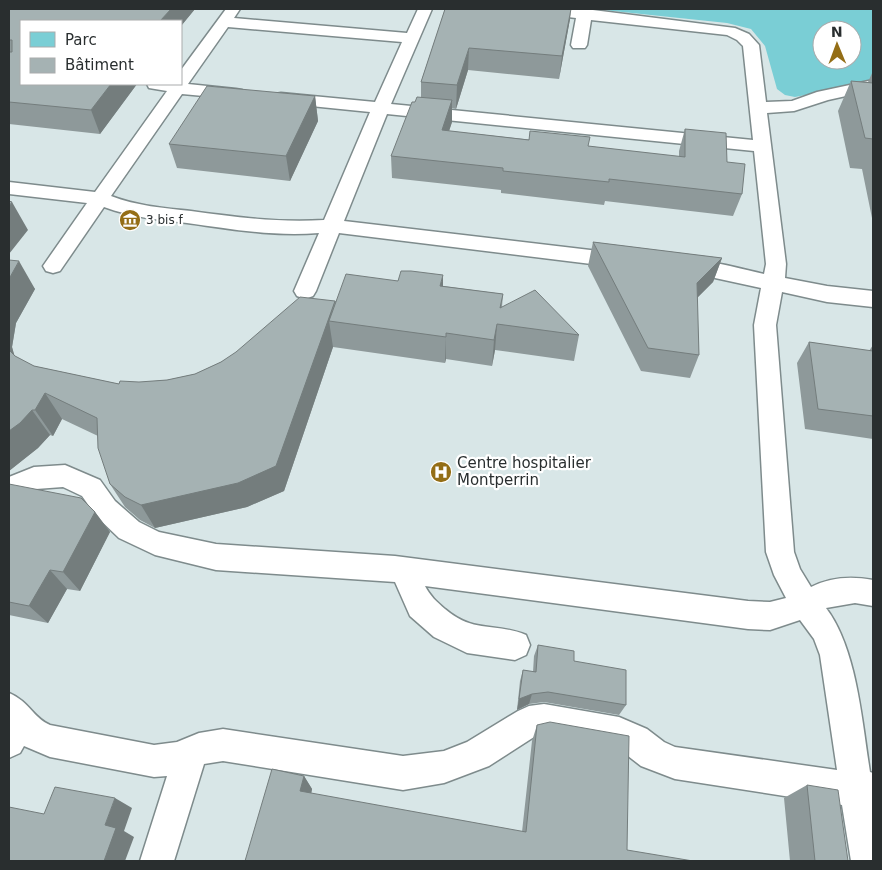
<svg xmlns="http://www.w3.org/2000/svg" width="882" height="870" font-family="'DejaVu Sans',sans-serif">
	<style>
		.green { fill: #7aced5; fill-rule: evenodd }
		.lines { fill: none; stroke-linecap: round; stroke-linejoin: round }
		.lane-casing { stroke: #7e8b8c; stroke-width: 3 }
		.lane { fill: #fff; fill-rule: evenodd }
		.wall { fill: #8e999a }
		.shaded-wall { fill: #747d7d }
		.building { fill: #a5b2b3; stroke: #747d7d }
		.labels { text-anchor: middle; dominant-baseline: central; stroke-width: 4.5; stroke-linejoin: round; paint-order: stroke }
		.far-poi-label { font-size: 12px; fill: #292e2f; stroke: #fff; text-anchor: start }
		.poi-label { font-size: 15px; fill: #292e2f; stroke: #fff; text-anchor: start }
	</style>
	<rect width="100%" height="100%" fill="#d8e6e7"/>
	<path class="green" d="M594 9H873V82L795 97 785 95 777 89 765 46 751 29 727 23ZM822 30H852V60H822Z"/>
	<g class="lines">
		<g class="lane-casing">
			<path id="lane" d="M226 9H240L234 18 407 33 418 9H432L391 104 753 140 743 46 737 40 727 35 591 20 587 45 585 48H573L571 45 576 18 535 13 530 12 528 9H585L735 28 749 34 759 45 766 102 792 101 817 92 873 80V90L828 100 794 111 767 113 786 264 785 278 827 286 873 291V307L827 302 782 292 776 325 794 552 800 569 811 587C831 577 851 576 873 580V606L855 603 826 608C857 649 862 722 870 772L873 773V861H851L842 805 675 779 641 766 619 749 544 736 534 737 489 766 444 783 403 790 223 761 204 764 174 861H140L167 776 154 777 50 757 24 746 20 753 9 758V693C30 702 33 718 50 725L154 745 177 742 199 733 223 729 403 756 444 751 467 742 518 711 529 706 544 704 619 717 647 729 664 742 675 747 837 770 820 655 814 639 800 620 770 630 748 629 425 586C430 596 437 602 445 609 474 634 495 622 526 635L530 645 526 655 515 660 467 653 434 637 410 616 395 582 216 570 155 555 119 538 97 517 82 496 63 487 36 489 9 499V477L34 467 65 465 100 480 115 501 139 522 159 532 216 544 395 556 748 601 770 602 786 598 774 575 766 552 754 325 761 288 715 278 677 273 673 268 677 263C701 256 740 269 764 274L766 264 754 151 387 114 344 221 624 254 631 256 634 261 631 266 624 268 339 233 316 291 313 296 305 299 297 296 294 291 319 233C275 237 231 229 187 223 159 220 131 217 104 207L60 271 53 273 46 271 43 266 87 203 9 194V182L95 192 167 91 149 88 147 84H181V70ZM228 27 402 42 375 102 281 93 275 94 272 98 275 102 281 103 370 112 324 220C279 223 235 217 191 211 164 208 137 206 111 196L182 94 236 99 242 98 244 94 242 90 236 89 188 84Z"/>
		</g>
		<use href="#lane" class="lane"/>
	</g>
	<path class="wall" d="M9 9H195L181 26V21L137 84 100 134 9 124Z
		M445 9 570 19 559 79 468 70 456 109 452 108V122L449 131 588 146 679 157V151L685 129 727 162 742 194 733 216 605 201 604 205 501 193V190L392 178 391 156 415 102 421 97V82Z
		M873 71V223L862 169 850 168 838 111 851 81 868 82Z
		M315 96 318 121 290 181 177 168 169 144Z
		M593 242 722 258 713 282 697 298 699 355 690 378 641 371 588 266Z
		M9 260 35 289 16 323 12 347 14 356 34 366 119 384 167 380 195 374 221 362 335 301 443 286 503 294 502 307 579 335 574 361 495 350 492 366 446 359 445 363 333 347 284 491 247 507 155 528 140 520 125 507 110 484 98 436 62 419 53 436 50 435 38 448 9 471Z
		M809 342 869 351 873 345V439L805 429 797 363Z
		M9 484 95 512 110 532 80 591 67 589 48 623 9 615Z
		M538 645 574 661 626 705 619 715 544 702 529 704 517 710 520 681 523 670 533 672 534 656Z
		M537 725 627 850 245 861 304 776 312 789 311 794 522 832 532 741Z
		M807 785 848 861H790L784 798Z"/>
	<path class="shaded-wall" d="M171 9H195L181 26V21H160Z
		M571 9 570 19 559 79 562 56Z
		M469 48 468 70 456 109 457 85Z
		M111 84H137L100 134 91 110Z
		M315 96 318 121 290 181 286 156Z
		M452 100V122L442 152V130Z
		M12 202 28 230 9 254V206Z
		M722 258 713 282 688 307 697 283Z
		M19 261 35 289 16 323 12 347 17 364 9 352V279Z
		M443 275V302L440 286Z
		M335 301 329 321 333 347 284 491 247 507 155 528 141 505Z
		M497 324 495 350 492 366 494 340Z
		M446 333V359L445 363 446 337Z
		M45 393 62 419 53 436 35 410Z
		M32 410 50 435 38 448 9 471V431Z
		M95 512 110 532 80 591 63 572Z
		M50 570 67 589 48 623 29 606Z
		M532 694 529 704 517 710 519 699Z
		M304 776 312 789 309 804 300 791Z
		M115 798 132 808 124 831 134 837 125 861H104L105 825Z"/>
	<path class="building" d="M9 9H171L160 21H21V84H111L91 110 9 102V52H12V40H9Z
		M445 9H571L562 56 469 48 457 85 421 82Z
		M851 81 873 83V139L865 138Z
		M207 86 315 96 286 156 169 144Z
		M417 97 452 100 442 130 529 140 530 131 590 137 588 146 685 157V129L726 133 727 162 745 164 742 194 609 179V182L503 171V168L391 156 412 102H415Z
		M9 201 12 202 9 206Z
		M593 242 722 258 697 283 699 355 648 348Z
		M9 260 19 261 9 279Z
		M401 271H411L443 275 440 286 503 294 500 308 535 290 579 335 497 324 494 340 446 333V337L329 321 346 274 398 281Z
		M300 297 335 301 276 466 238 483 141 505 125 497 110 484 98 448 97 418 45 393 35 410H32L20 423 9 431V350L15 356 34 366 119 384 120 381 139 382 167 380 195 374 221 362 236 352Z
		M809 342 873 351V416L818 409Z
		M9 484 81 498 95 512 63 572 50 570 29 606 9 602Z
		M538 645 574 651V661L626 670V705L548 692 532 694 519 699 523 670 536 672Z
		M550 722 629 736 627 850 693 861H245L272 769 304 776 300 791 526 832 537 725Z
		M807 785 838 790 848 861H815Z
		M55 787 115 798 105 825 116 828 104 861H9V807L44 814Z"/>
	<defs>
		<g id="museum-disc" transform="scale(1.125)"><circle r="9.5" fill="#946e16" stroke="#fff"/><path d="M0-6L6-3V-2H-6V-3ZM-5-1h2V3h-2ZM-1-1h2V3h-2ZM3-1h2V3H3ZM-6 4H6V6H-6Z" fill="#fff"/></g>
		<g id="hospital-disc" transform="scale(1.125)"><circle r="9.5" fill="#946e16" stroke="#fff"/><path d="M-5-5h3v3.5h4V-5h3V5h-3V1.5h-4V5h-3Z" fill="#fff"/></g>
	</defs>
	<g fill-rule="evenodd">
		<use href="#museum-disc" x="130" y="220"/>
		<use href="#hospital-disc" x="441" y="472"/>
	</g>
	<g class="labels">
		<g class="far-poi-label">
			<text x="146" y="220">3 bis f</text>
		</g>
		<g class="poi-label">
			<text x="457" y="463">Centre hospitalier<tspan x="457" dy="17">Montperrin</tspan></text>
		</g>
	</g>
	<rect width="882" height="870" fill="none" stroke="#292e2f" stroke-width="20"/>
	<rect x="20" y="20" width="162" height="65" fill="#ffffff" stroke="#a9abac"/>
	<rect x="30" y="32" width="25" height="15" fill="#7aced5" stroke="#a9abac"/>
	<text x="65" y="45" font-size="15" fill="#292e2f">Parc</text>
	<rect x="30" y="58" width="25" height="15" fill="#a5b2b3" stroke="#a9abac"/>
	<text x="65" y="70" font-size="15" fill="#292e2f">Bâtiment</text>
	<g transform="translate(837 45) rotate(359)"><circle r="24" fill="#ffffff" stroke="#a9abac"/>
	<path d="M0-4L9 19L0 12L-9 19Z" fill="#946e16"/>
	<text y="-8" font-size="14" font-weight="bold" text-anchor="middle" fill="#292e2f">N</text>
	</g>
</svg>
